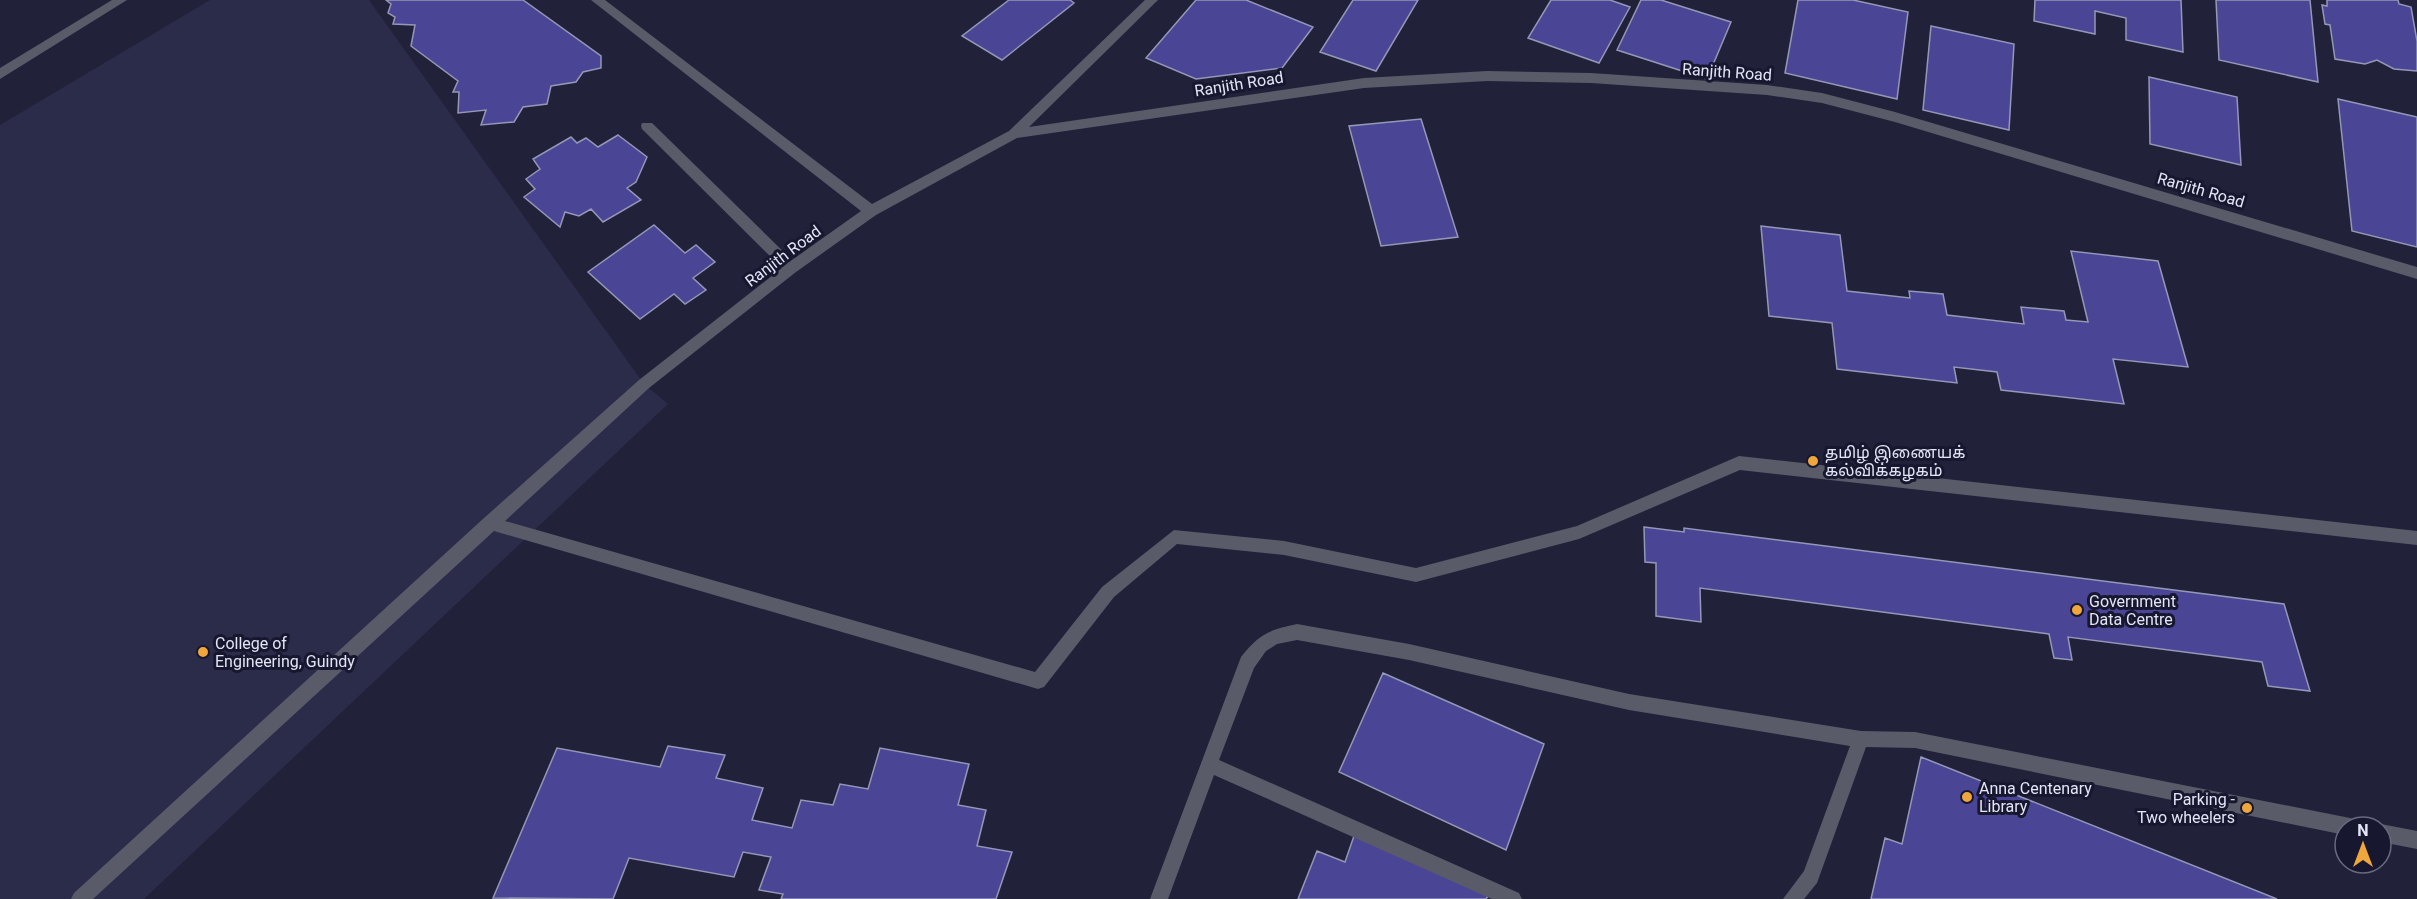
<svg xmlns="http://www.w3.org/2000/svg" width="2417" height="899" font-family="Roboto,'Noto Sans Tamil',sans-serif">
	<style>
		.built { fill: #2b2b4a }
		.building { fill: #4a4595; stroke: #9597b7; stroke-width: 1.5 }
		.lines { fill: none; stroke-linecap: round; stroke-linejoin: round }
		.minor { fill: #5a5b68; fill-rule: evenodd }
		.poi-dot { fill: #efa73d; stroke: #17172f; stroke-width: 2 }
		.labels { text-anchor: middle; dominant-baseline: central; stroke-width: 6; stroke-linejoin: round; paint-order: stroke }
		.street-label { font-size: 16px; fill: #e3e4f6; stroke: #17172f }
		.poi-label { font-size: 16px; fill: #e3e4f6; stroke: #17172f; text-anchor: start }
	</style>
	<rect width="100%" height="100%" fill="#21213a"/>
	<path class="built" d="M210 0H369L644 384 668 404 144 899H0V125Z"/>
	<path class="building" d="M386 0H523L601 56V68L583 72 576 82 551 86 547 104 523 107 514 122 481 125 486 110 458 113 459 92H453L458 81 411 46 415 25 393 24 395 17 388 13 391 4Z
		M1009 0H1070L1074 3 1002 60 962 36Z
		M1196 0H1246L1313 27 1282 68 1196 79 1146 58Z
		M1353 0H1418L1376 71 1320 52Z
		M1551 0H1610L1630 7 1599 63 1528 38Z
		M1641 0H1661L1731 22 1707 79 1617 50Z
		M1798 0H1853L1908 12 1897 99 1785 73Z
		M2035 0H2181L2183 52 2126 40V18L2095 11V34L2034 21Z
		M2216 0H2310L2318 82 2219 60Z
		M2327 0H2398L2399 4 2411 7 2417 41V71L2394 69 2377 60 2365 64 2335 59 2330 25 2325 24 2322 5 2327 6Z
		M1931 26 2014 44 2009 130 1923 110Z
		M2149 77 2237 97 2241 165 2150 144Z
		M2338 99 2417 117V247L2352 231Z
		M1421 119 1458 237 1381 246 1349 126Z
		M618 135 647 157 636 182 627 188 641 200 603 222 591 209 579 216 565 212 560 227 524 197 535 189 526 179 540 169 533 159 571 137 577 143 586 138 598 147Z
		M654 225 685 253 696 245 715 262 693 278 706 290 685 304 674 294 640 319 588 272Z
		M1761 226 1840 235 1847 291 1910 298 1909 291 1943 294 1947 315 2024 324 2021 307 2064 311 2066 320 2088 322 2071 251 2158 261 2188 367 2113 359 2124 404 2001 390 1997 372 1954 367 1957 383 1837 369 1832 323 1769 316Z
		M1644 527 1684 532V528L2284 604 2310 691 2268 686 2262 662 2068 637 2072 660 2054 658 2049 634 1700 588 1701 622 1656 616V563L1645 562Z
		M1383 673 1544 744 1506 850 1339 772Z
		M668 746 725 755 716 778 763 788 752 820 792 828 801 800 833 805 840 784 868 789 880 748 969 764 958 805 986 810 977 846 1012 852 996 899H781L783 894 759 890 771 857 743 852 734 877 629 858 613 899 493 898 557 748 660 767Z
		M1921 757 2277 899H1871L1885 838 1902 844Z
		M1355 833 1488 896 1486 899H1298L1317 851 1345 862Z"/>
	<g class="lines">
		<path class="minor" d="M112 0H127L0 79V68Z
			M591 0H605L872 204 1009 131 1145 0H1158L1029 127 1364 78 1487 71 1591 73 1767 85 1822 93 1895 112 2417 267V279L1895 122 1822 103 1767 95 1591 83 1487 81 1364 88 1017 138 876 215 796 272 649 388 505 521 1035 672 1102 587 1174 530 1284 541 1416 568 1577 526 1739 456 2417 531V545L1740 470 1579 539 1416 582 1284 555 1177 544 1114 597 1044 687 1038 689 494 531 93 899H71L74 893 484 518 639 380 782 268 642 129 641 126 642 123H652L792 260 861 211Z
			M1297 624 1409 644 1629 694 1861 731 1915 732 2350 818 2356 821 2359 827H2345V835L1915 748 1866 747 1817 883 1804 899H1783L1804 871 1850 746 1629 710 1409 660 1297 640 1277 644 1266 651 1254 668 1219 760 1519 893 1522 899H1492L1214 775 1168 899H1150L1241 657C1259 634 1269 630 1297 624Z
			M2381 824 2417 831V849L2381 842V827H2375Z"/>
	</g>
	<g class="poi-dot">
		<circle cx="1813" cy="461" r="6"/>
		<circle cx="2077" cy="610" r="6"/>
		<circle cx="203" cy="652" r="6"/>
		<circle cx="1967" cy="797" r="6"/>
		<circle cx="2247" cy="808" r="6"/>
	</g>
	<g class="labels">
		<g class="street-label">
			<text transform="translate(1727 72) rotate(4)">Ranjith Road</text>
			<text transform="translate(1239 84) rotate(-9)">Ranjith Road</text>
			<text transform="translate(2201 190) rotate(16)">Ranjith Road</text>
			<text transform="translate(783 256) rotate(-37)">Ranjith Road</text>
		</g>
		<g class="poi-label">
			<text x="1825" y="452">தமிழ் இணையக்<tspan x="1825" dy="18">கல்விக்கழகம்</tspan></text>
			<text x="2089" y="601">Government<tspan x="2089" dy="18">Data Centre</tspan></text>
			<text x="215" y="643">College of<tspan x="215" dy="18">Engineering, Guindy</tspan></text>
			<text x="1979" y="788">Anna Centenary<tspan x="1979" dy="18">Library</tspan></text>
			<text x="2235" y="799" text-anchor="end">Parking -<tspan x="2235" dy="18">Two wheelers</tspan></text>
		</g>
	</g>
	<g transform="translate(2363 845)"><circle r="28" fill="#17172f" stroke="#69697f" stroke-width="1.5"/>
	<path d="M0-4.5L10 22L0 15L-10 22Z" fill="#efa73d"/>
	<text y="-9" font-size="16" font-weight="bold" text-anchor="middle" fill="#e3e4f6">N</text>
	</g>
</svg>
